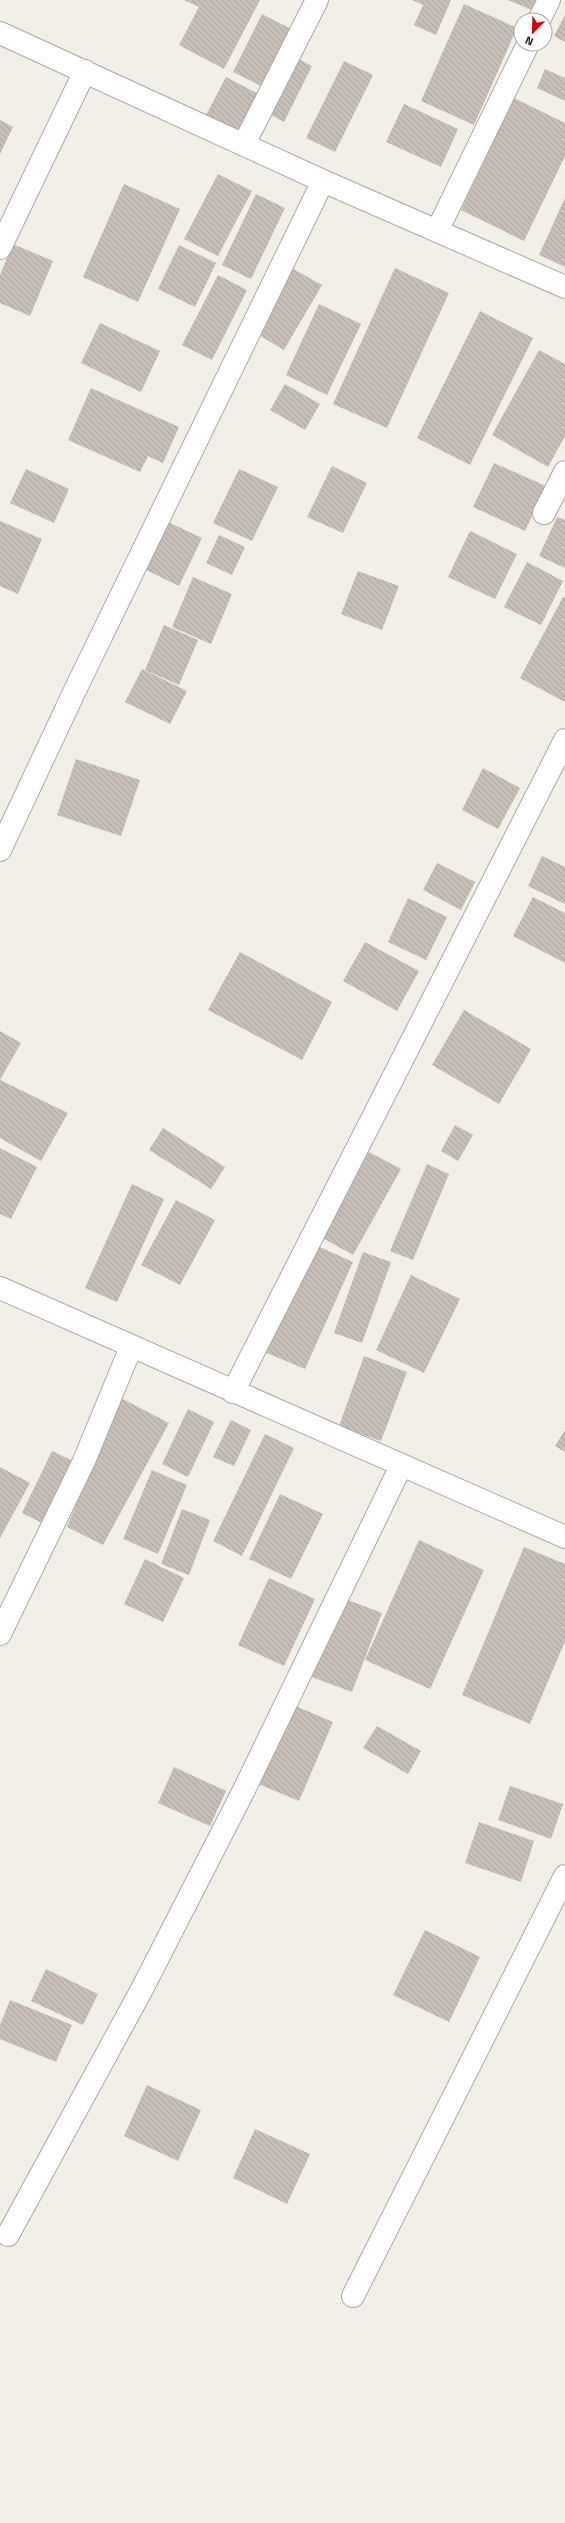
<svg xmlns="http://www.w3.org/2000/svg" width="565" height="2523" font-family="'Titillium Web',sans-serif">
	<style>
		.building { fill: url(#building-back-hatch) }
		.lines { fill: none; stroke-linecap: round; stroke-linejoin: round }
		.minor-casing { stroke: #a8a8a8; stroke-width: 24 }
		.minor { stroke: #fff; stroke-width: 22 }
	</style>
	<defs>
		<pattern id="building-back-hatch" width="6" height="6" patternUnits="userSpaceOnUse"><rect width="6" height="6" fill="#c7beb7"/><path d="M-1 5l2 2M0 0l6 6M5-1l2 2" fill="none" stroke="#aba39d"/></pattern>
	</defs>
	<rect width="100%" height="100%" fill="#f2eee8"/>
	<path class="building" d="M184 0H260L224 69 179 45 199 7Z
		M412 0H451L436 35 414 25 423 5Z
		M508 0H539L534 11Z
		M464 4 517 28 474 125 421 101Z
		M262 14 297 32 267 89 233 72Z
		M565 15V42L554 36Z
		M293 56 312 66 284 122 264 111Z
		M344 61 373 75 335 152 306 138Z
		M545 69 565 78V101L537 88Z
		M226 77 262 96 241 136 205 117Z
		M514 98 565 123V156L524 241 461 210Z
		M404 104 458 129 441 167 386 142Z
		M0 120 13 127 0 154Z
		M218 174 252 191 218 256 184 239Z
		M124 184 180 209 138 302 83 277Z
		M256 194 285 208 251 279 222 265Z
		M565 198V267L539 255Z
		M13 244 53 261 30 316 0 303V275Z
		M179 245 216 263 195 307 158 289Z
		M288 266 322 285 284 350 250 330Z
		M395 268 449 293 387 428 333 404Z
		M218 275 247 290 212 360 182 345Z
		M319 304 361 324 327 395 286 375Z
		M480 311 533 338 470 465 417 438Z
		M100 323 160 351 141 392 81 363Z
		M539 350 565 364V436L548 467 492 435Z
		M285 384 320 404 305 430 270 410Z
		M91 388 179 427 163 463 148 456 140 472 68 440Z
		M494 463 546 486 525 531 473 507Z
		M332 466 367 483 343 533 307 517Z
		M26 469 69 489 54 523 10 503Z
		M239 469 278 487 252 541 213 523Z
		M557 517 565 520V568L539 556Z
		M164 520 202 538 179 586 142 568Z
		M0 521 42 539 18 594 0 586Z
		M470 531 517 554 495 599 448 577Z
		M219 535 245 547 232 575 206 563Z
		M527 562 563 581 541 625 504 607Z
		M358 571 399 586 382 630 341 614Z
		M193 577 232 594 211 644 172 627Z
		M563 597 565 598V702L520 678Z
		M164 625 198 640 179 685 145 670Z
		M142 669 187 691 170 724 125 702Z
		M76 759 140 780 121 836 57 815Z
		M483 768 520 788 498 829 462 810Z
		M542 856 565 867V904L528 886Z
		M437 863 475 882 461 910 423 890Z
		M533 897 565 913V963L513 936Z
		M408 898 447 917 426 960 388 942Z
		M365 942 419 971 397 1011 343 981Z
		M240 952 332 1002 302 1060 208 1010Z
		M464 1010 531 1049 499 1104 432 1065Z
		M0 1031 21 1043 0 1080 68 1113 41 1161 0 1138Z
		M455 1125 473 1135 458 1161 441 1151Z
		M163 1128 225 1167 211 1189 149 1150Z
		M0 1148 37 1167 11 1219 0 1214Z
		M369 1152 401 1169 353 1255 321 1237Z
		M427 1164 449 1174 413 1260 390 1251Z
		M132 1184 164 1199 117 1302 85 1288Z
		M176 1200 215 1220 180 1285 141 1265Z
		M311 1243 353 1262 305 1369 262 1351Z
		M363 1252 391 1262 362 1343 334 1333Z
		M411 1275 460 1299 424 1373 376 1350Z
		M364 1356 407 1372 381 1441 339 1426Z
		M119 1397 169 1423 103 1545 67 1527Z
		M188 1409 214 1422 188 1477 162 1464Z
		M231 1420 251 1430 234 1466 213 1457Z
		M565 1430V1452L555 1446Z
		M265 1434 294 1448 242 1556 213 1541Z
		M52 1451 75 1462 44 1524 22 1513Z
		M0 1467 30 1483 0 1538Z
		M152 1470 187 1485 158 1554 123 1539Z
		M280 1494 323 1514 291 1579 249 1559Z
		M182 1509 210 1520 189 1575 161 1564Z
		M419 1540 484 1570 430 1689 365 1660Z
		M524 1547 565 1564V1641L530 1724 462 1695Z
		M145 1559 184 1578 163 1622 124 1604Z
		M269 1578 315 1599 284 1666 238 1645Z
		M340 1597 382 1613 352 1692 309 1676Z
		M291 1704 333 1722 299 1801 256 1783Z
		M377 1726 421 1751 408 1774 363 1748Z
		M174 1767 226 1791 210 1826 158 1803Z
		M510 1786 563 1804 551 1839 498 1820Z
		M479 1822 534 1841 521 1882 465 1863Z
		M425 1930 480 1957 449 2022 393 1995Z
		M46 1969 98 1994 83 2025 31 2001Z
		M10 2000 72 2025 56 2062 0 2039V2025Z
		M147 2085 201 2110 178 2161 124 2136Z
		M255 2129 310 2154 287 2204 233 2178Z"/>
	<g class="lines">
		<g class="minor-casing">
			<path id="minor" d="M539 20 549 0
				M0 33 323 181 565 287
				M244 144 317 0
				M437 231 528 44
				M0 248 85 71
				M544 513 565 472
				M0 850 78 684 323 181
				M0 1288 565 1537
				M233 1392 565 740
				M0 1634 84 1461 131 1347
				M8 2235 141 1991 243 1792 401 1466
				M353 2296 565 1876"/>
		</g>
		<use href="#minor" class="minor"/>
	</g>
	<g transform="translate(533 32) rotate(203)"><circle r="19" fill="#ffffff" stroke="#a6a6a6"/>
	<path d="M0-3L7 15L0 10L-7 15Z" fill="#d30006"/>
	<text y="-6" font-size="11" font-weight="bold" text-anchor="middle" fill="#212121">N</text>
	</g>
</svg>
